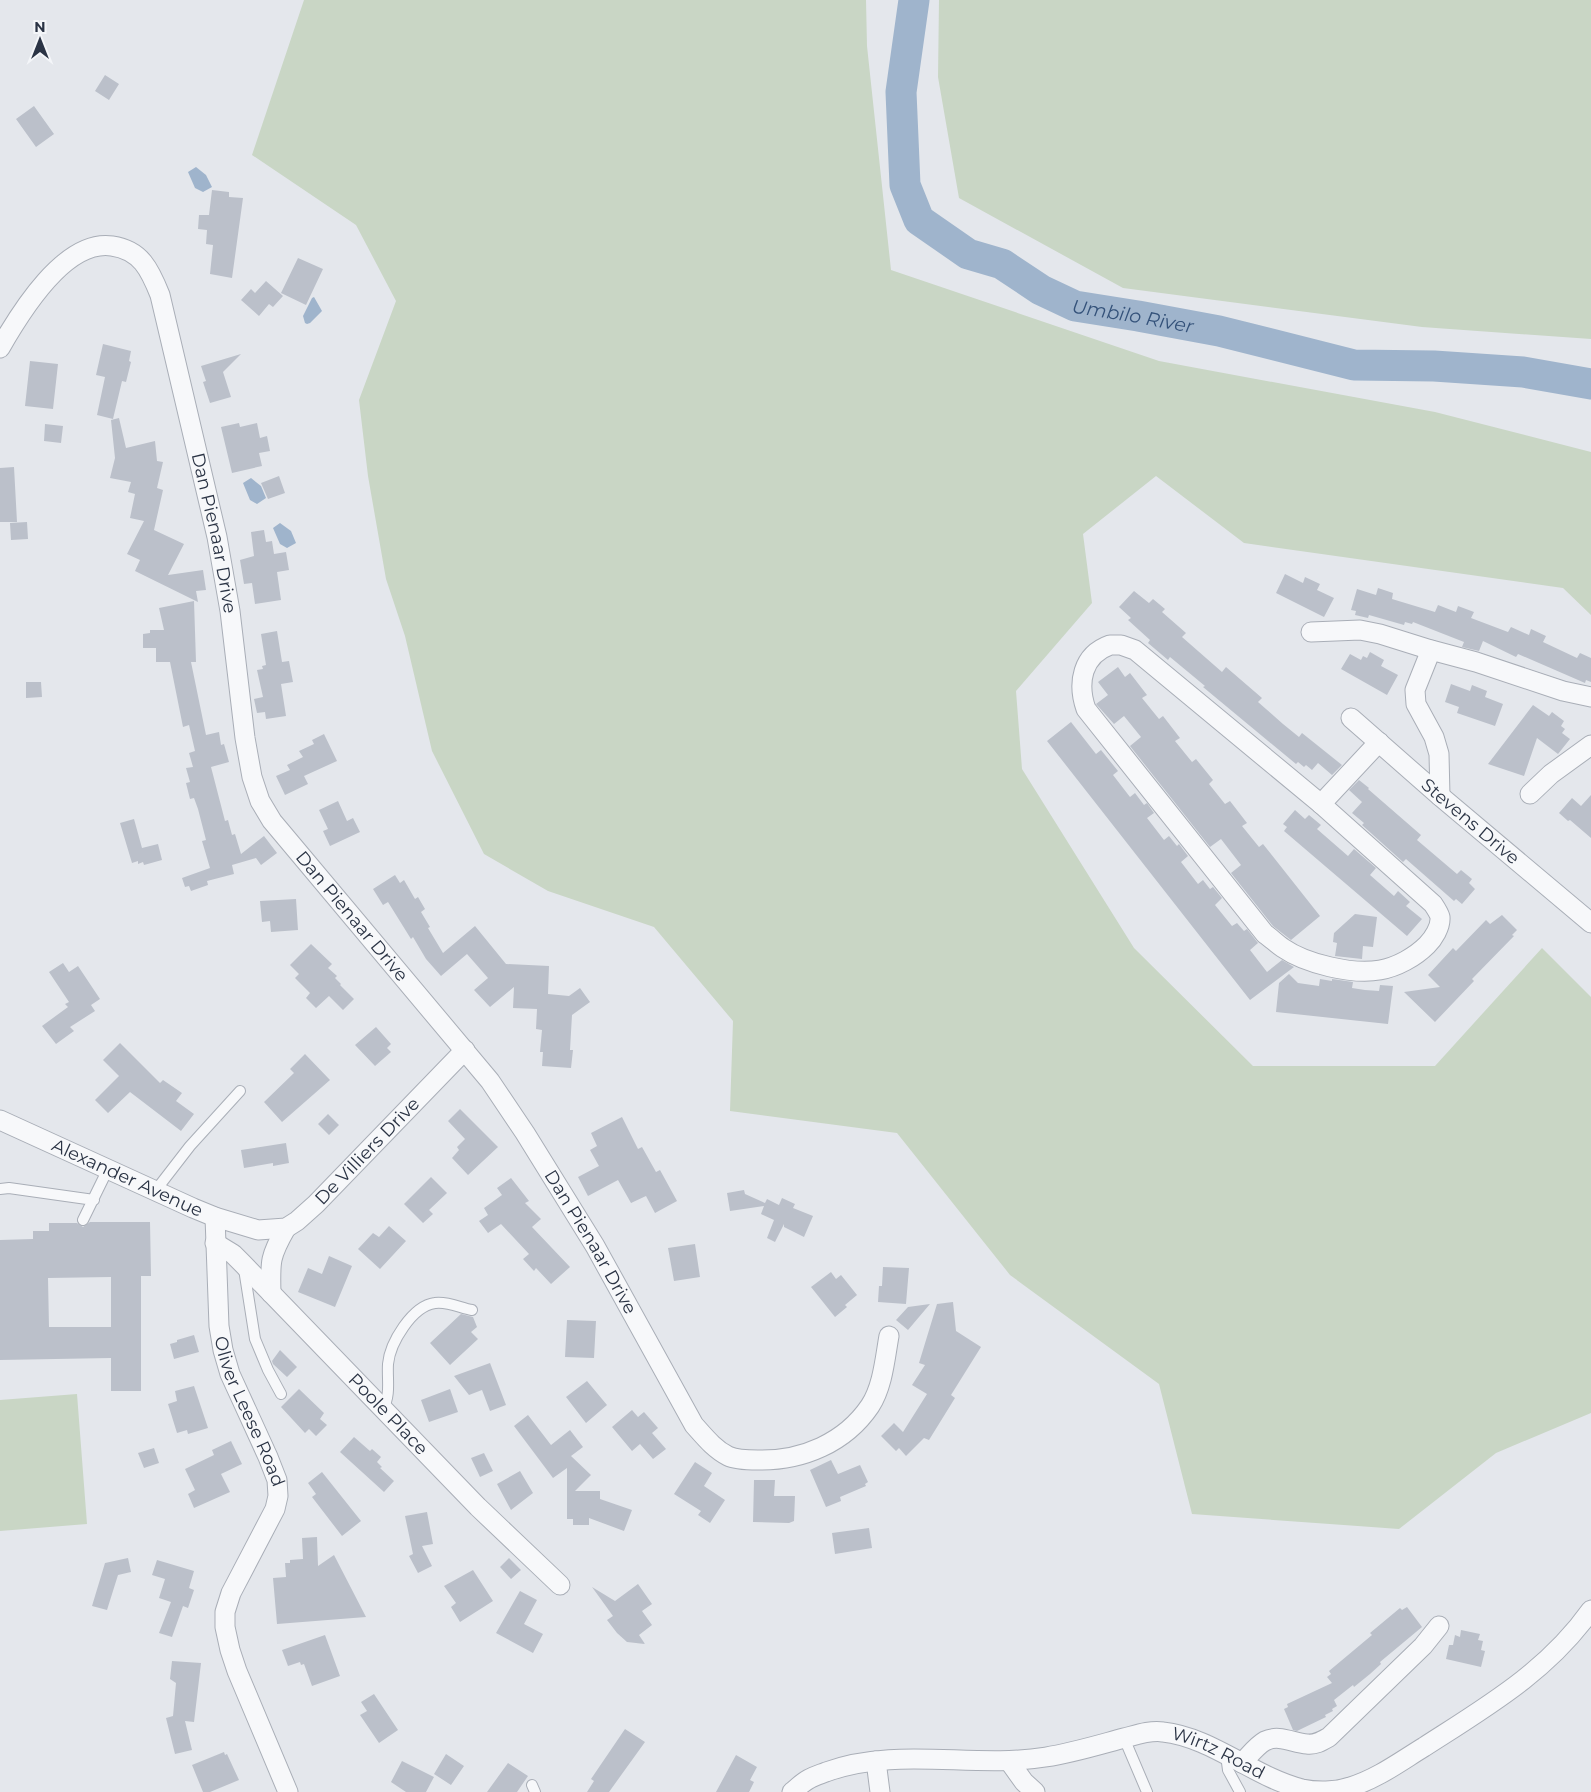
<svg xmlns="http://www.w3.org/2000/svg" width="1591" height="1792" font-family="Montserrat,sans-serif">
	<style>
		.green { fill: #c9d6c5 }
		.water { fill: #9fb4cc }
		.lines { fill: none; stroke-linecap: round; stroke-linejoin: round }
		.river { stroke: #9fb4cc; stroke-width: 31 }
		.building { fill: #bbc0ca; fill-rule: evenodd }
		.service-casing { stroke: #a9aeb7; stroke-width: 12 }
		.minor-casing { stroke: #a9aeb7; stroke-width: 21 }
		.service { stroke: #f7f8fa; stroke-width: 10 }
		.minor { stroke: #f7f8fa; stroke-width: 19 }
		.labels { text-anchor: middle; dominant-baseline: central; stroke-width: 4.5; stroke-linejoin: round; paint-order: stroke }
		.street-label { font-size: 18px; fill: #2b3445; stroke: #f4f6f9 }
		.water-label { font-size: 19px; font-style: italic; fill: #34527a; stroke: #f4f6f9 }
	</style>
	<rect width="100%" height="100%" fill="#e4e7ec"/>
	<path class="green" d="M304 0H866L867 46 891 270 1159 361 1435 412 1591 452V615L1563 588 1244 543 1156 476 1083 534 1092 603 1016 691 1022 769 1134 948 1253 1066H1435L1542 948 1591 997V1413L1496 1453 1399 1529 1192 1514 1159 1384 1010 1275 897 1133 730 1111 733 1021 654 927 548 891 484 854 432 751 405 636 386 579 368 476 359 400 396 301 356 225 252 155Z
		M939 0H1591V339L1422 327 1123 288 959 198 938 77Z
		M77 1394 87 1524 0 1531V1400Z"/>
	<path class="water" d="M196 167 206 175 212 187 203 192 195 188 188 172Z
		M314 297 322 311 310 323 307 324 305 323 303 316 312 298Z
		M251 478 261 486 266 498 257 504 250 500 243 483Z
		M280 523 291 531 296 543 287 548 280 544 273 528Z"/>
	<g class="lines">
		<path class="river" id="s1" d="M914 0 901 92 905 185 919 220 968 254 1002 264 1041 290 1075 306 1138 316 1219 331 1354 365 1434 366 1523 372 1591 384"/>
	</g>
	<path class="building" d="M105 75 119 84 109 100 95 91Z
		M34 106 54 134 36 147 16 119Z
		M212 190 229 192V197L243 198 232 278 210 274 213 245 206 244 207 230 198 229 199 215H209Z
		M298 258 323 269 306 305 281 293Z
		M266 281 283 296 273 307 269 304 259 316 241 300 251 289 255 293Z
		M103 344 131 351 129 361 131 362 126 382 122 381 113 419 97 415 105 377 96 375Z
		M241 354 223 372 231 397 210 403 203 382 206 381 201 366Z
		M30 361 58 364 53 409 25 406Z
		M119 418 126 448 155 441 157 461 163 462 157 488 163 490 154 530 184 544 168 575 203 570 206 590 196 591 198 602 135 571 140 560 127 554 144 521 130 518 135 494 128 492 131 482 110 478 115 458 111 420Z
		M239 423 240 427 257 423 260 438 267 436 270 451 259 453 262 466 232 473 221 427Z
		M45 424 63 426 61 443 44 441Z
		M14 467 17 522H0V468Z
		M279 476 285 493 268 499 261 483Z
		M27 522 28 539 11 540 10 523Z
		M264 530 266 542 272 541 274 554 286 552 289 570 277 572 281 600 255 604 252 583 244 584 240 560 254 556 251 532Z
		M1285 574 1303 583 1305 577 1320 584 1317 590 1334 598 1324 617 1276 593Z
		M1378 588 1393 593 1392 599 1435 612 1438 605 1456 612 1458 606 1474 612 1471 618 1508 632 1511 627 1529 635 1531 629 1546 636 1543 642 1577 658 1580 653 1591 658V682L1586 680 1585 683 1518 654 1516 657 1483 641 1479 651 1462 647 1464 642 1413 622 1412 624 1405 622 1404 625 1369 615 1368 618 1355 615 1356 611 1351 610 1357 589 1376 595Z
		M1134 591 1149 603 1153 599 1165 609 1162 612 1186 633 1182 637 1222 672 1226 667 1262 698 1258 702 1283 724 1299 737 1302 733 1342 765 1332 775 1318 763 1312 770 1306 765 1304 767 1298 762 1296 764 1203 687 1205 686 1170 657 1168 660 1148 643 1150 640 1128 620 1131 618 1119 607Z
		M194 601 196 662H191L206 735 219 732 221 745 224 744 229 762 211 767 225 821 228 820 232 835 235 834 241 854 264 836 277 853 261 865 256 858 232 865 234 874 207 881 208 885 191 891 189 886 185 887 182 878 210 868 202 841 206 840 198 809 194 798 190 799 186 783 190 782 186 768 193 767 189 753 195 751 189 725 183 727 170 662H156V648H143V634L150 633V630H164L159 608Z
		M277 631 282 662 289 661 293 682 281 684 286 716 266 719 265 712 257 713 254 699 263 697 257 670 263 669 262 666 266 665 261 634Z
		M1370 652 1384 660 1381 666 1398 675 1387 695 1341 669 1350 654 1361 660 1363 656 1367 658Z
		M1118 667 1125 677 1130 673 1147 695 1142 698 1159 719 1163 716 1180 738 1175 741 1192 762 1196 759 1213 780 1209 784 1225 804 1230 801 1247 823 1242 826 1259 847 1263 844 1320 916 1291 940 1273 926 1231 873 1241 865 1221 839 1210 847 1130 746 1141 737 1124 716 1114 724 1096 704 1108 695 1098 682Z
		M26 682H41L42 697 26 698Z
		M1451 684 1470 691 1472 685 1487 691 1485 697 1503 704 1495 726 1457 713 1459 707 1445 702Z
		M1533 705 1549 716 1552 712 1564 721 1561 726 1565 729 1562 733 1570 739 1558 754 1537 738 1524 776 1488 764Z
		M1071 722 1096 754 1101 750 1118 771 1113 775 1130 797 1135 793 1144 805 1147 803 1154 813 1147 818 1164 840 1169 836 1177 846 1179 844 1188 856 1181 862 1198 884 1203 880 1210 889 1213 887 1222 898 1215 905 1232 926 1237 923 1244 931 1247 929 1258 943 1250 950 1267 972 1282 960 1294 967 1250 1000 1047 741Z
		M324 734 337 761 304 776 308 784 285 795 276 776 290 770 287 765 303 757 299 751 314 744 312 740Z
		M1359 780 1369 788 1368 789 1421 835 1417 840 1457 874 1461 870 1472 879 1469 883 1475 889 1462 904 1456 899 1454 901 1406 859 1403 862 1362 825 1364 823 1352 813 1362 802 1349 790Z
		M1591 795V838L1570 820 1568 821 1559 813 1572 798 1581 806Z
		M338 801 347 821 353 818 360 832 330 846 323 831 328 829 319 810Z
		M1295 810 1305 819 1309 815 1321 825 1317 829 1348 856 1354 849 1376 868 1370 875 1394 896 1398 891 1410 902 1406 906 1422 919 1407 936 1284 831 1287 827 1283 824Z
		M134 819 142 848 158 844 162 860 144 865 143 862 138 864V861L132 863 120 823Z
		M395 875 400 883 404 880 415 899 418 897 425 909 421 912 430 927 428 928 443 953 475 926 506 964 549 966 548 994 569 996 580 988 590 1002 572 1015 570 1050H573L571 1068 542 1066 543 1052H540L542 1030 536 1029 537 1009 513 1008 514 987 490 1007 474 990 488 978 467 954 441 976 426 959 413 937 411 939 388 902 383 905 373 889Z
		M296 899 298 930 271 932 270 921 262 922 260 901Z
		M1355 914 1377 917 1373 947 1363 946 1362 959 1335 956 1337 943 1333 942 1334 933Z
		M1502 915 1517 930 1512 935 1514 936 1472 979 1474 981 1435 1022 1404 992 1440 987 1428 975 1453 948 1456 951 1486 920 1490 924Z
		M311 944 332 964 328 968 337 976 335 978 341 984 340 985 354 999 343 1010 329 996 316 1008 306 998 310 993 295 978 299 974 290 965Z
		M63 963 69 972 78 966 100 999 91 1005 95 1011 70 1027 74 1031 56 1044 42 1026 68 1007 65 1004 69 1002 49 972Z
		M1289 974 1298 983 1319 986 1320 979 1332 981V979L1353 982 1352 988 1365 990 1379 991 1380 985 1393 986 1388 1024 1276 1012 1279 983Z
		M376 1027 391 1044 387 1048 391 1052 375 1066 355 1045Z
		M120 1043 160 1083 163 1080 182 1093 176 1101 194 1114 181 1131 130 1092 108 1113 95 1100 119 1076 103 1060Z
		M305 1054 330 1080 282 1122 264 1102 294 1073 290 1069Z
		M460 1109 498 1147 468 1175 452 1158 459 1150 457 1147 465 1139 448 1121Z
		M328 1114 339 1125 329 1135 318 1124Z
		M622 1117 638 1149 642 1147 656 1172 660 1170 677 1201 655 1213 646 1196 631 1203 618 1180 588 1196 578 1177 599 1166 590 1150 597 1146 591 1133Z
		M286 1143 289 1163 273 1166V1163L244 1168 241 1150Z
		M431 1177 447 1193 429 1210 433 1214 423 1223 404 1204Z
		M511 1178 529 1201 525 1203 541 1219 532 1227 570 1267 551 1284 536 1268 534 1271 523 1259 529 1254 501 1224 488 1233 479 1221 488 1215 484 1208 502 1195 497 1188Z
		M744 1190 745 1194 765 1203 767 1199 779 1205 782 1198 795 1204 793 1208 813 1216 804 1237 784 1227V1224L775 1242 767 1238 774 1220 761 1214 764 1206 730 1211 727 1193Z
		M90 1222H150L151 1276H141V1391H111V1358L0 1360V1240L33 1239V1231H49V1223H77L83 1227ZM111 1277V1327H49L48 1278Z
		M389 1226 406 1241 380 1269 358 1249 373 1233 379 1237Z
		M695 1244 700 1277 674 1281 668 1248Z
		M329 1256 352 1266 335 1307 298 1292 308 1268 322 1274Z
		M883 1267 909 1268 906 1304 878 1302 879 1286H882Z
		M831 1272 836 1279 841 1275 857 1295 845 1305 847 1307 835 1317 811 1287Z
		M953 1302 956 1331 981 1347 951 1395 955 1398 929 1440 924 1438 906 1456 899 1448 896 1451 881 1436 894 1423 903 1432 927 1394 912 1385 925 1365 919 1363 937 1304Z
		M930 1304 908 1330 896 1320 908 1307Z
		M461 1314 473 1317 477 1327 471 1332 478 1339 450 1365 430 1343Z
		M567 1320 596 1321 594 1358 565 1357Z
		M194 1335 199 1352 174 1359 170 1344 177 1342V1340Z
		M280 1350 297 1367 287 1377 273 1364 272 1361Z
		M490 1363 506 1405 490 1411 482 1390 469 1395 454 1376Z
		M587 1381 607 1405 586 1423 566 1397Z
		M194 1386 208 1428 188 1434 187 1430 177 1433 168 1404 177 1401 175 1391Z
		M299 1389 324 1413 320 1419 327 1425 316 1436 309 1429 305 1433 281 1407Z
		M450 1389 458 1412 429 1422 421 1400Z
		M632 1410 638 1417 644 1412 658 1428 652 1433 666 1449 653 1459 640 1444 632 1451 612 1427Z
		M528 1415 551 1445 570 1430 583 1447 571 1456 591 1475 575 1491H600V1499L632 1510 624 1531 589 1518V1525H573V1519H567V1468L553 1478 514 1426Z
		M354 1437 370 1451 372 1449 381 1457 377 1462 382 1467 380 1468 394 1481 384 1492 340 1452Z
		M231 1441 242 1464 221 1474 230 1492 194 1508 188 1494 195 1490 185 1469 214 1455 212 1450Z
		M154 1448 159 1463 144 1468 138 1453Z
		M484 1453 493 1471 480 1477 471 1458Z
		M831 1460 838 1474 860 1465 868 1482 865 1484 866 1486 840 1497 841 1501 826 1507 810 1470Z
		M695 1462 712 1473 704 1486 725 1500 710 1523 698 1515 701 1511 674 1494Z
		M520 1471 533 1493 511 1510 497 1484Z
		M322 1472 361 1521 342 1536 312 1497 316 1494 308 1483Z
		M754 1480H775L774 1496H795L794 1521 789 1523 753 1522Z
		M427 1512 433 1544 422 1546 432 1566 418 1573 409 1556 413 1554 405 1516Z
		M869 1528 872 1548 835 1554 832 1533Z
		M317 1537 318 1566 334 1555 366 1617 277 1624 273 1578 286 1577 285 1563H290V1560L303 1559 302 1538Z
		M128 1558 131 1572 118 1575 107 1610 92 1606 105 1563Z
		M509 1558 521 1570 511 1579 500 1567Z
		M157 1560 194 1571 189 1588 194 1590 188 1608 183 1606 172 1637 159 1633 171 1602 159 1598 165 1579 152 1575Z
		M473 1570 493 1601 460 1622 451 1607 456 1603 444 1586Z
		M638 1584 652 1604 642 1611 652 1625 639 1635 645 1644 627 1642 617 1633 607 1620 613 1616 592 1587 615 1601Z
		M520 1591 537 1600 524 1624 543 1634 533 1653 496 1633Z
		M1407 1607 1422 1627 1380 1662 1381 1664 1370 1674 1354 1687 1353 1685 1334 1700 1337 1706 1332 1709 1333 1711 1325 1715 1326 1717 1297 1731 1293 1730 1284 1709 1288 1707 1287 1704 1332 1683 1327 1677 1331 1674 1329 1671 1372 1635 1370 1633 1400 1608 1402 1610Z
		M1461 1630 1480 1634 1478 1640 1483 1641 1481 1650 1485 1651 1481 1667 1446 1659 1449 1645H1453L1455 1635 1460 1637Z
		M325 1635 340 1676 312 1686 304 1664 301 1665 300 1662 288 1666 282 1650Z
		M172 1661 201 1663 194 1722 185 1721 192 1750 175 1754 166 1718 173 1716 176 1683 170 1679Z
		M374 1694 398 1730 379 1743 360 1715 367 1711 361 1702Z
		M625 1729 645 1742 609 1792H587L594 1781 591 1779Z
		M224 1752 225 1755 227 1754 239 1780 210 1792H203L192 1765Z
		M446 1754 464 1766 451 1785 434 1774Z
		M736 1755 757 1767 750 1780 754 1782 749 1792H716Z
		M402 1761 434 1777 426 1792H406L391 1782Z
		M508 1763 528 1776 517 1792H487Z"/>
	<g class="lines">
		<g class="service-casing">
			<path id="service" d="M0 1189 9 1188 94 1200
				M156 1190 190 1146 240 1091
				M83 1220 108 1169
				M244 1269 255 1339 268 1370 281 1394
				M383 1409C391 1394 387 1380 388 1364 390 1343 412 1306 435 1303 447 1301 461 1308 472 1310
				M1124 1738 1147 1792
				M1226 1755 1228 1770 1240 1792
				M532 1785 535 1792"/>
		</g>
		<g class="minor-casing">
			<g id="minor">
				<path id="s2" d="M0 348C20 313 65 239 112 246 141 250 150 270 160 295L217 537 230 611 245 738 252 777 260 801 272 821 490 1081 525 1133 595 1246 694 1425C704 1436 714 1449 728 1456 736 1460 749 1460 758 1460 802 1461 845 1443 870 1406 883 1386 885 1358 889 1336"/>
				<path d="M1311 632 1360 630 1380 634 1431 650 1476 662 1563 691 1591 697"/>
				<path d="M1110 645H1121L1135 650 1321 804 1433 904C1435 907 1439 913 1440 917 1441 927 1433 939 1427 945 1415 957 1397 967 1380 970 1353 975 1306 964 1283 948 1277 944 1271 938 1265 934L1086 709C1077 683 1082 655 1110 645Z"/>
				<path d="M1431 650 1415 690 1416 704 1434 737 1439 754 1440 796"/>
				<path id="s3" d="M1351 718 1440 796 1591 923"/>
				<path d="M1530 794 1551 774 1591 745"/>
				<path d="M1321 804 1379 742"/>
				<path id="s4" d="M0 1120 193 1208 215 1217 258 1230 286 1228 297 1221 316 1204 465 1050"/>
				<path id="s5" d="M215 1217 219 1326 223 1350 230 1374 268 1457 277 1480 278 1496 275 1509 231 1593 225 1612V1627L230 1650 237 1671 288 1792"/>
				<path id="s6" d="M215 1243 233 1254 242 1263 478 1507 560 1585"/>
				<path d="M271 1293C270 1261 270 1256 286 1228"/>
				<path d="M876 1761 880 1792"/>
				<path d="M1009 1761 1024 1782 1035 1792"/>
				<path d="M1242 1763C1249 1756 1256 1746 1265 1741 1279 1734 1293 1743 1307 1744 1316 1745 1322 1741 1329 1737L1423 1646 1439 1626"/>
				<path id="s7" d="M792 1792C797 1788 803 1782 809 1779 814 1776 821 1774 826 1772 896 1746 974 1769 1046 1757 1072 1753 1098 1745 1124 1738 1136 1735 1150 1730 1163 1732 1211 1737 1254 1777 1302 1789 1316 1792 1336 1792 1350 1787 1377 1779 1401 1761 1424 1747 1486 1707 1547 1672 1591 1610"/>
			</g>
		</g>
		<use href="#service" class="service"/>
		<use href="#minor" class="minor"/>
	</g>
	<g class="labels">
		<g class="street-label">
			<text stroke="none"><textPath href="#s2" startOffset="476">Dan Pienaar Drive</textPath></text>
			<text stroke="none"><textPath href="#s3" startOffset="158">Stevens Drive</textPath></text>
			<text stroke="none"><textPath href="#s2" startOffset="896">Dan Pienaar Drive</textPath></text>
			<text stroke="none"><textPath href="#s4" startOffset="421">De Villiers Drive</textPath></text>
			<text stroke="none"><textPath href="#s4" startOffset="140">Alexander Avenue</textPath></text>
			<text stroke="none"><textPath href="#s2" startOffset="1301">Dan Pienaar Drive</textPath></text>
			<text stroke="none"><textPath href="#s5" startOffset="200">Oliver Leese Road</textPath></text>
			<text stroke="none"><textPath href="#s6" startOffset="244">Poole Place</textPath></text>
			<text stroke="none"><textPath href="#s7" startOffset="441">Wirtz Road</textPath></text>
		</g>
		<g class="water-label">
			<text stroke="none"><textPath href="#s1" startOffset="462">Umbilo River</textPath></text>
		</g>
	</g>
	<g transform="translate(40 40)" stroke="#f4f6f9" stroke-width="4" paint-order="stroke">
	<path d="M0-4L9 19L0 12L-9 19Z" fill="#2b3445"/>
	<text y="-8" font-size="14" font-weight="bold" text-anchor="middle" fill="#2b3445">N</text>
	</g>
</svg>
